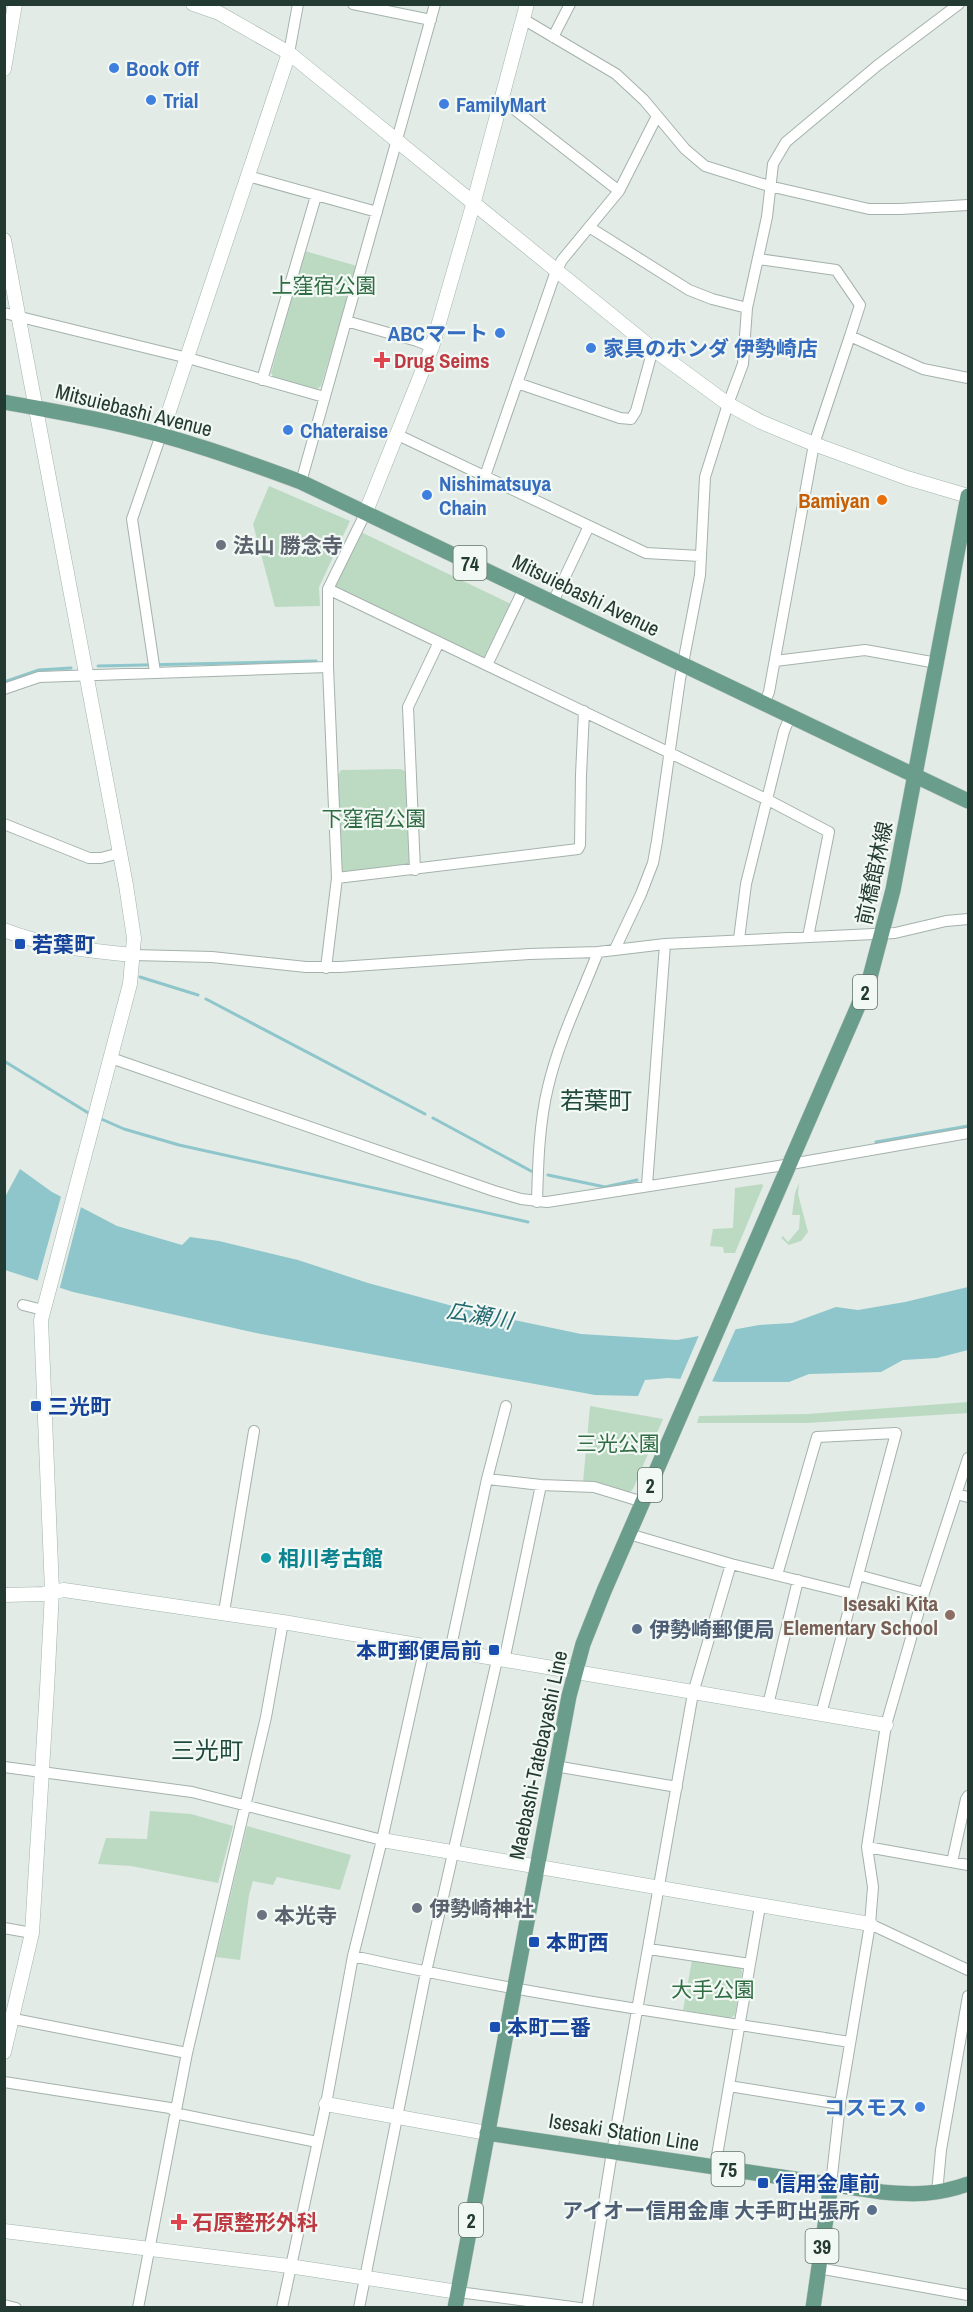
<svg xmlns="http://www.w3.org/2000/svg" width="973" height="2312" font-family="'Archivo Narrow','Noto Sans JP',sans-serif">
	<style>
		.green { fill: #bcdac2 }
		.water { fill: #8ec6cb }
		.pier { fill: #e2ebe6 }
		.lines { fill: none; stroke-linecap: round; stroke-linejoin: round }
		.stream { stroke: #8ec6cb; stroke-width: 3 }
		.street-casing { stroke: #a5b2ac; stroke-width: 12 }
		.secondary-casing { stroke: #a1b5ad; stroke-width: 15 }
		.primary-casing { stroke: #c1c8c6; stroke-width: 16 }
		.street { stroke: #fff; stroke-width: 10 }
		.secondary { stroke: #fff; stroke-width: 14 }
		.primary { stroke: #6a9d8c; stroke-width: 15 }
		.shop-dot { fill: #3f7fe0; stroke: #f2f8f4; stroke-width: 2 }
		.health-dot { fill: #e0444e; stroke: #f2f8f4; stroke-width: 2 }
		.food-dot { fill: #e8710a; stroke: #f2f8f4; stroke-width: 2 }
		.worship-dot { fill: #6b7280; stroke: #f2f8f4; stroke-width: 2 }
		.transit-dot { fill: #1a4fb4; stroke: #f2f8f4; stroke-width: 2 }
		.culture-dot { fill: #0f9aa8; stroke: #f2f8f4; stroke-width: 2 }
		.education-dot { fill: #8d6e63; stroke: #f2f8f4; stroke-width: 2 }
		.service-dot { fill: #5c6f8a; stroke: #f2f8f4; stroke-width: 2 }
		.labels { text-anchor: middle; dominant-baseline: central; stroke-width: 4.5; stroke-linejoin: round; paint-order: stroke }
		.shield { fill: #f2f8f4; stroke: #61736c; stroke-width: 1.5 }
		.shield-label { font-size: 20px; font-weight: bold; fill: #233a32 }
		.shop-label { font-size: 21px; font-weight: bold; fill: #366cbe; stroke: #f2f8f4; text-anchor: start }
		.park-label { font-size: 21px; fill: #316d44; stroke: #f2f8f4 }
		.health-label { font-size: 21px; font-weight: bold; fill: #be3a42; stroke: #f2f8f4; text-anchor: start }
		.street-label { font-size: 21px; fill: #233a32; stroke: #f2f8f4 }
		.food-label { font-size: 21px; font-weight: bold; fill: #c56008; stroke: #f2f8f4; text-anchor: end }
		.worship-label { font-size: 21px; font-weight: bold; fill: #5b616d; stroke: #f2f8f4; text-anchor: start }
		.transit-label { font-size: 21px; font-weight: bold; fill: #164399; stroke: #f2f8f4; text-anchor: start }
		.culture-label { font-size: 21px; font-weight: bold; fill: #0d838f; stroke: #f2f8f4; text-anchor: start }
		.education-label { font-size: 21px; font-weight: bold; fill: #785e54; stroke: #f2f8f4; text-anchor: end }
		.service-label { font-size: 21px; font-weight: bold; fill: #4e5e75; stroke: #f2f8f4; text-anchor: start }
		.water-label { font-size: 22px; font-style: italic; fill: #236971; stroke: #f2f8f4 }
		.quarter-label { font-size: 24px; fill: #214a3e; stroke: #f2f8f4 }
	</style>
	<rect width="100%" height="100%" fill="#e2ebe6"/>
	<path class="green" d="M305 251 357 266 321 386 317 389 274 378 271 373Z
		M269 486 350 521 319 587 320 606 275 607 253 524Z
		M363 533 511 604 484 658 336 589 334 585 360 534Z
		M400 769 405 771 410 861 406 867 346 874 342 870 338 776 341 770Z
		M799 1183 798 1194 808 1232 801 1241 789 1245 781 1238 783 1236 788 1242 799 1229 800 1215H792L795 1193Z
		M762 1184 763 1186 735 1253H724L723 1247 710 1246 713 1229 733 1228 735 1188Z
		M968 1402V1413L808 1423H697L699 1416 807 1414Z
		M590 1406 663 1419 633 1489 629 1493 601 1483 583 1482Z
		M150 1811 191 1814 233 1826 218 1883 131 1866 98 1864 106 1838 147 1839Z
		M247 1826 351 1855 340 1890 277 1877 273 1885 253 1881 249 1895 240 1960 216 1957Z
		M692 1960 741 1967 742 1972 735 2015 730 2018 683 2010Z"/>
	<path class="water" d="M20 1169 52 1192 117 1226 182 1245 190 1237 219 1241 298 1260 368 1283 471 1311 581 1334 677 1340 759 1325 792 1323 836 1307 858 1310 905 1302 968 1287V1350L937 1358 903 1360 881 1372 809 1374 789 1382H721L668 1378 645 1380 638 1396 595 1395 261 1334 73 1292 5 1270V1197Z"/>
	<path class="pier" d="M62 1193 82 1203 59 1291 37 1283Z
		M737 1326 711 1384 679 1382 700 1333Z"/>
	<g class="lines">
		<path class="stream" d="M98 666 316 661
			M7 681 39 670 71 668
			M140 977 198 995
			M206 999 425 1114
			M4 1061 90 1114
			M99 1118 124 1129 179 1145 528 1222
			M433 1118 531 1171
			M876 1142 968 1126
			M548 1175 605 1187 637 1180"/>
		<g class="street-casing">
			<path id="street" d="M353 4 431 20
				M523 19 616 74 644 100 685 149 705 166 769 186 869 209H900L968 205
				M553 37 570 4
				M289 53 298 4
				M501 99 619 191
				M248 176 377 212
				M589 227 689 290 712 299 747 308
				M759 259 836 270 860 305 850 336
				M4 313 188 358 324 397
				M346 321 417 341 432 347
				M262 380 316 196
				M517 383 620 418 631 419 636 411 653 349
				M398 435 646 553 700 556
				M485 476 556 271 562 260 619 191 657 116
				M301 482 435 4
				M328 589 768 800 829 832 808 937
				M553 602 589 526
				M775 661 865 650 937 663
				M487 665 524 588
				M155 672 132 519 161 435
				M4 689 39 677 328 667
				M764 704 769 692 814 444 850 336 923 369 968 378
				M4 824 89 858H101L120 853
				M415 870 408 707 439 642
				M337 878 578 849 580 845 581 775 584 711
				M739 939 746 884 784 731 790 717
				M615 949 641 894 653 863 657 841 680 679 700 575 705 477 728 404 743 364 747 308 767 217 773 164 786 142 878 65 959 4
				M133 955 212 957 306 967H340L529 954 598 952 665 944 895 933 946 921 968 919
				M326 968 337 878 328 667V589L365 514
				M111 1058 494 1191 521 1199 547 1202 791 1164 968 1133
				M647 1185 665 944
				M537 1202C538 1164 539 1124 548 1087 559 1040 581 996 598 952
				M23 1305 43 1310
				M487 1479 541 1485 594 1487 643 1502
				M956 1494 968 1497
				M629 1534 731 1564 853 1594
				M777 1575 817 1437 896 1433 821 1714
				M858 1575 924 1593
				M224 1612 254 1431
				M450 1651 487 1479 506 1406
				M504 1661 541 1485
				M768 1705 798 1580
				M555 1766 677 1787
				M4 1767 192 1792 382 1840
				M867 1847 968 1865
				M952 1862 966 1799 968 1796
				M870 1924 968 1970
				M4 1928 32 1933
				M649 1949 750 1964
				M353 1956C517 1993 684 2016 850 2042
				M4 2017 187 2053
				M4 2082 170 2108 179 2114 317 2142
				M729 2086 840 2104
				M715 2167 760 1906
				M831 2184 840 2104 870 1924 873 1887 867 1847 886 1725 924 1593 968 1458
				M937 2193 941 2150 968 1996
				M818 2268 968 2295
				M458 2292 580 2308
				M4 2305 16 2308
				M138 2308 187 2053 266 1717 283 1622
				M282 2308 326 2104 353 1956 382 1840 425 1647
				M359 2308 426 1972 497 1660
				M587 2308 612 2152 693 1693 731 1564"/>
		</g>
		<g class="secondary-casing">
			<path id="secondary" d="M193 4 219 13 289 53 653 349 728 404 761 422 814 444 907 478 968 496
				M4 69 15 4
				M4 240 126 885 134 938 130 984 41 1320 52 1591 47 1689 32 1933 4 2052
				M161 435 289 53
				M365 514 432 347 473 205 527 4
				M4 930C44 946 91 951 133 955
				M4 1595 43 1594 64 1590 283 1622 886 1725
				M382 1840 870 1924
				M326 2104 487 2133
				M4 2231 289 2266 458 2292"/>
		</g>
		<g class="primary-casing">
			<path id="primary" d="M4 402C41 409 77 415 113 423 177 437 239 459 301 482L968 801
				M487 2133 882 2192C914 2195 937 2195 968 2184
				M455 2308 569 1696 583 1644 604 1591 869 981 893 890 968 496
				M813 2308 831 2184"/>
		</g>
		<use href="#street" class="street"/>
		<use href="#secondary" class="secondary"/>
		<use href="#primary" class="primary"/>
	</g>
	<g class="shop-dot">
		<circle cx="114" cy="68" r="6"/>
		<circle cx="151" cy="100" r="6"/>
		<circle cx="444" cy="104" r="6"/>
		<circle cx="500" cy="333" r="6"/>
		<circle cx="591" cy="348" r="6"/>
		<circle cx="288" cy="430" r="6"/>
		<circle cx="427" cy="495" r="6"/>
		<circle cx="920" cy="2107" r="6"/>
	</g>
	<g class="health-dot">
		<path d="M379 351h6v6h6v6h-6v6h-6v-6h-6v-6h6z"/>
		<path d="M176 2213h6v6h6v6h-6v6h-6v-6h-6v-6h6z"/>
	</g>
	<circle class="food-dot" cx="882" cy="500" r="6"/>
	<g class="worship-dot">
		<circle cx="221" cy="545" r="6"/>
		<circle cx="417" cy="1908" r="6"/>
		<circle cx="262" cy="1915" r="6"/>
	</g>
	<g class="transit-dot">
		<rect x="14" y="938" width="12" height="12" rx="3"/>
		<rect x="30" y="1400" width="12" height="12" rx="3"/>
		<rect x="488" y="1644" width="12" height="12" rx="3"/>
		<rect x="528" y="1936" width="12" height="12" rx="3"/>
		<rect x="489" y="2021" width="12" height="12" rx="3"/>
		<rect x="757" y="2177" width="12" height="12" rx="3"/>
	</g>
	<circle class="culture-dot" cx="266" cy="1558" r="6"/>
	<circle class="education-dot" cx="950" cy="1615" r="6"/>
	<g class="service-dot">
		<circle cx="637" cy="1629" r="6"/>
		<circle cx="872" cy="2210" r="6"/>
	</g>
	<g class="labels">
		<g class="shield">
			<rect x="453.5" y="546" width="33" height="34" rx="4.5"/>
			<rect x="853" y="975" width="24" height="34" rx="4.5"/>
			<rect x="638" y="1468" width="24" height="34" rx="4.5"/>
			<rect x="711.5" y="2152" width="33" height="34" rx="4.5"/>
			<rect x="459" y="2203" width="24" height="34" rx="4.5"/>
			<rect x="805.5" y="2229" width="33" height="34" rx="4.5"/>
		</g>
		<g class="shield-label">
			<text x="470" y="563">74</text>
			<text x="865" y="992">2</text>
			<text x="650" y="1485">2</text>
			<text x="728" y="2169">75</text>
			<text x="471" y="2220">2</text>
			<text x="822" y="2246">39</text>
		</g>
		<g class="shop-label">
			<text x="126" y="68">Book Off</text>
			<text x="163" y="100">Trial</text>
			<text x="456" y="104">FamilyMart</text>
			<text x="488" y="333" text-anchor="end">ABCマート</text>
			<text x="603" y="348">家具のホンダ 伊勢崎店</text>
			<text x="300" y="430">Chateraise</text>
			<text x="439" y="483">Nishimatsuya<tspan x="439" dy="24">Chain</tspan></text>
			<text x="908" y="2107" text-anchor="end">コスモス</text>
		</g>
		<g class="park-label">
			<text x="324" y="285">上窪宿公園</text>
			<text x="374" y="818">下窪宿公園</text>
			<text x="618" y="1443">三光公園</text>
			<text x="713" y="1989">大手公園</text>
		</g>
		<g class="health-label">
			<text x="394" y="360">Drug Seims</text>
			<text x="192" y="2222">石原整形外科</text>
		</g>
		<g class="street-label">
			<text transform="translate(134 410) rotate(14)">Mitsuiebashi Avenue</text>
			<text transform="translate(586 595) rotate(26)">Mitsuiebashi Avenue</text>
			<text transform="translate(874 873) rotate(-78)">前橋館林線</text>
			<text transform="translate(538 1755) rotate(-78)">Maebashi-Tatebayashi Line</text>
			<text transform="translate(624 2132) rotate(9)">Isesaki Station Line</text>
		</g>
		<g class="food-label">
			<text x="870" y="500">Bamiyan</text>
		</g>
		<g class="worship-label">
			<text x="233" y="545">法山 勝念寺</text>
			<text x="429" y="1908">伊勢崎神社</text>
			<text x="274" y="1915">本光寺</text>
		</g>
		<g class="transit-label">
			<text x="32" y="944">若葉町</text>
			<text x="48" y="1406">三光町</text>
			<text x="482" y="1650" text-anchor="end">本町郵便局前</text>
			<text x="546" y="1942">本町西</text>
			<text x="507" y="2027">本町二番</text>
			<text x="775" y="2183">信用金庫前</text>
		</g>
		<g class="culture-label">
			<text x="278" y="1558">相川考古館</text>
		</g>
		<g class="education-label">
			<text x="938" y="1603">Isesaki Kita<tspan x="938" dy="24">Elementary School</tspan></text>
		</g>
		<g class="service-label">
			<text x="649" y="1629">伊勢崎郵便局</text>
			<text x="860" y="2210" text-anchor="end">アイオー信用金庫 大手町出張所</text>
		</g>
		<g class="water-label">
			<text transform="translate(480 1315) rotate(10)">広瀬川</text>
		</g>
		<g class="quarter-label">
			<text x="596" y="1100">若葉町</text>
			<text x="207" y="1750">三光町</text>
		</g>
	</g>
	<rect width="973" height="2312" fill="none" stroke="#233a32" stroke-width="12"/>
</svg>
